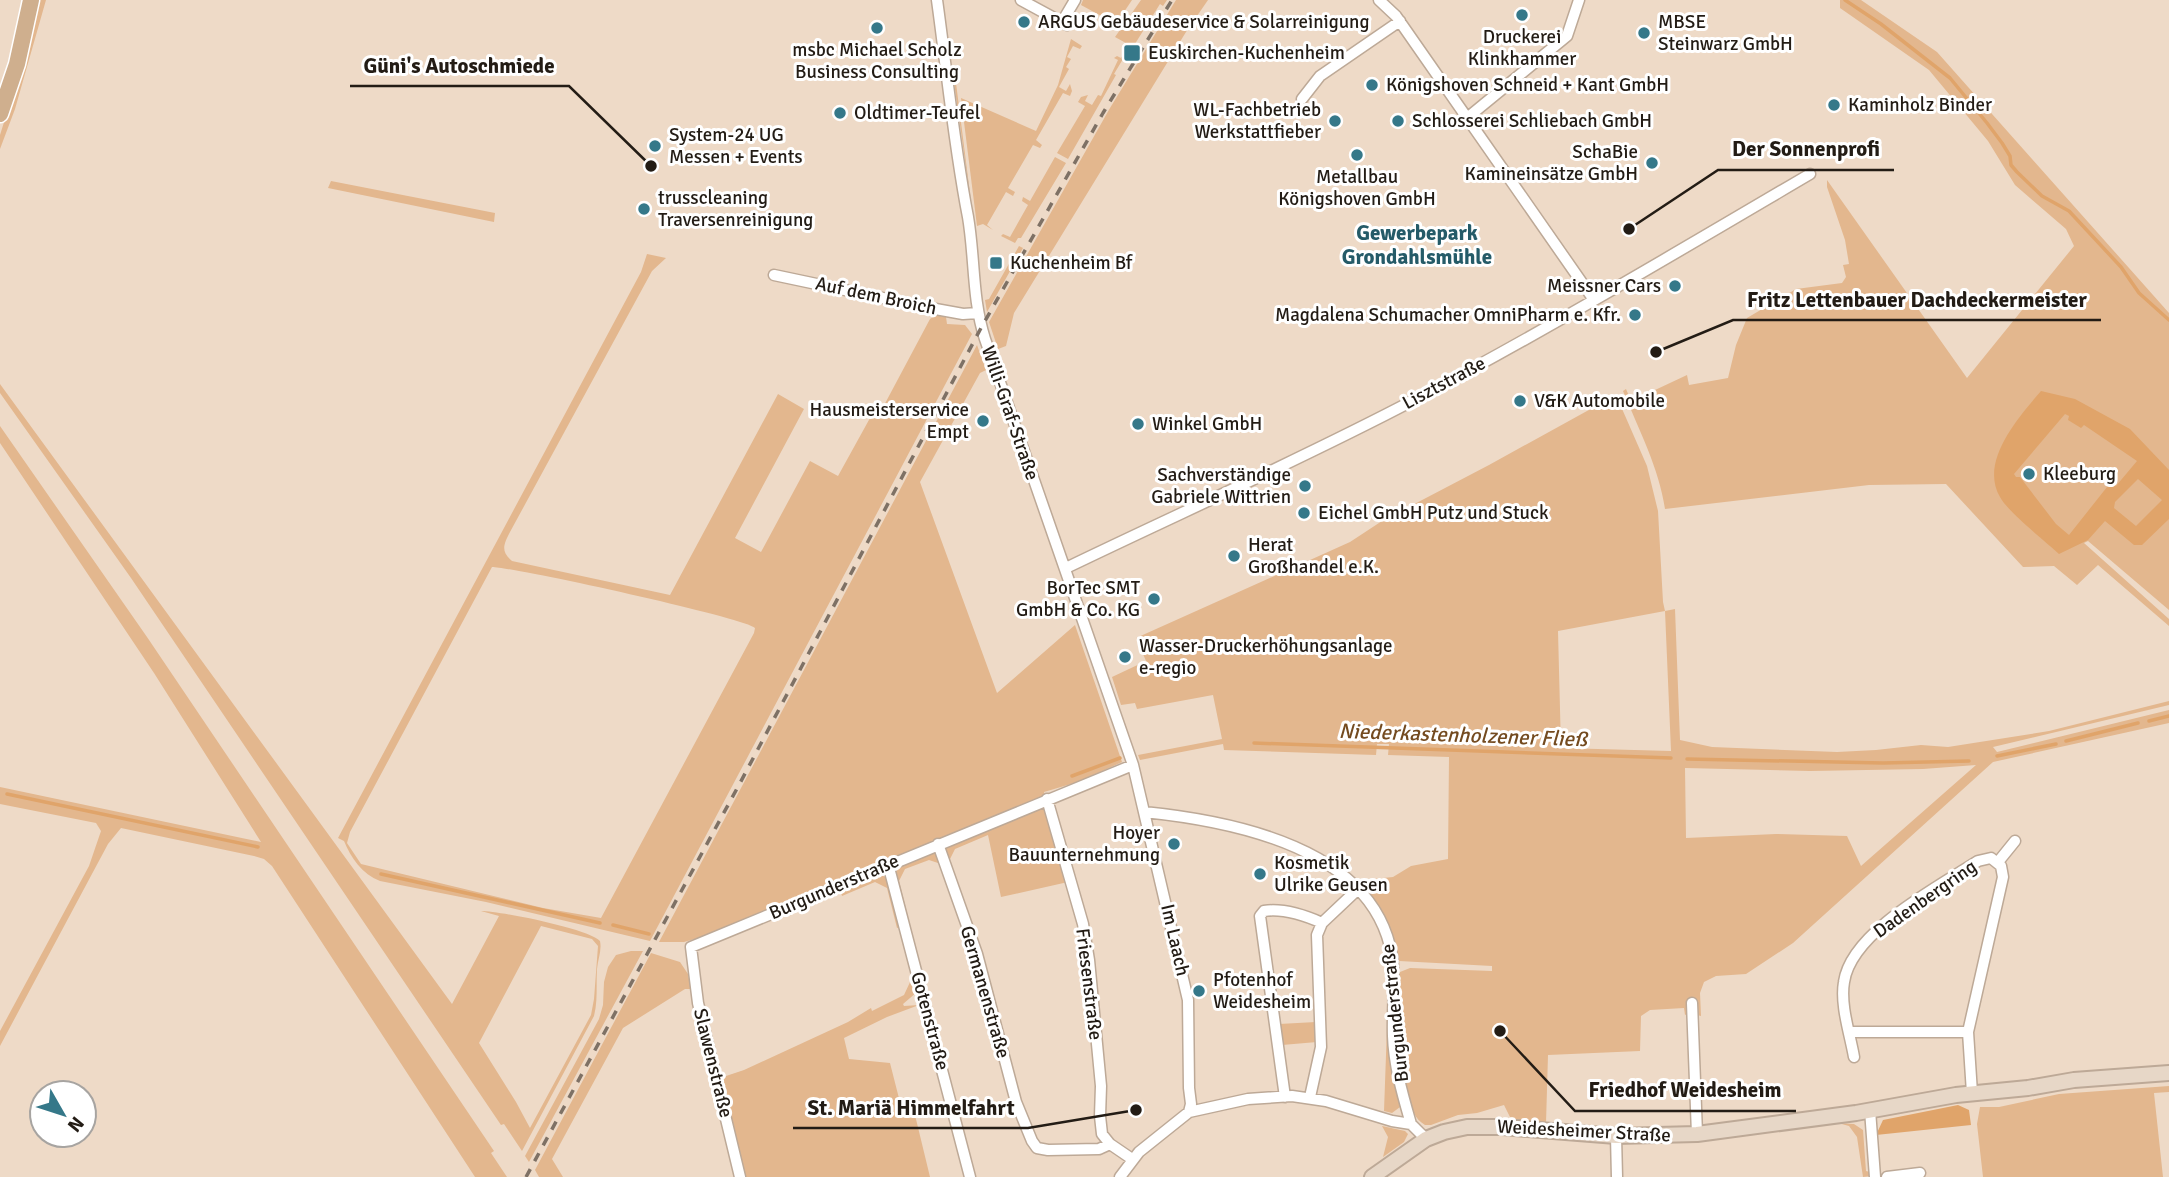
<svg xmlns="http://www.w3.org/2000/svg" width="2169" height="1177" font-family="Signika,sans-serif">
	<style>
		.green { fill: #e3b78e; fill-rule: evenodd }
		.water { fill: #e0a46a; fill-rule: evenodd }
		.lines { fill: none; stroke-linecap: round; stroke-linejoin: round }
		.stream { stroke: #e0a46a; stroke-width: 3.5 }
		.street-casing { stroke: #bda997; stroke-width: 13 }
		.secondary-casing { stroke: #bda997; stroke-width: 18 }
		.primary-casing { stroke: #fff; stroke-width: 19 }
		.street { stroke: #fff; stroke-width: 10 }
		.secondary { stroke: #e7d7c7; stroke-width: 14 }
		.primary { stroke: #cfaf8e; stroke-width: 16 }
		.rail { stroke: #7e7165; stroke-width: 3.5; stroke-dasharray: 9 9; stroke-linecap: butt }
		.poi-dot { fill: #357889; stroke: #fff; stroke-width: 2.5 }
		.labels { text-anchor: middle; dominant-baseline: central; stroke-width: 6; stroke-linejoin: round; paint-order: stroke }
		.poi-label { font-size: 19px; fill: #231c15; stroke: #fff; text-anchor: start }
		.street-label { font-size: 19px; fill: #231c15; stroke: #fff }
		.neighbourhood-label { font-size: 21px; font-weight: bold; fill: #255b68; stroke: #fff }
		.water-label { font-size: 21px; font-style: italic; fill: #744b20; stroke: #fff }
		.leader { fill: none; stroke: #231c15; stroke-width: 2.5 }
		.callout-dot { fill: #231c15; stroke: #fff; stroke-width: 2.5 }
		.callout-label { font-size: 21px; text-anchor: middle; font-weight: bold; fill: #231c15; stroke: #fff; stroke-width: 6; stroke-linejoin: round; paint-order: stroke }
	</style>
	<rect width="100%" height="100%" fill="#eedac7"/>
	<path class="green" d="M39 0H46L15 109 0 149V135L32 33Z
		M1083 0H1132L1116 24 1081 5Z
		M1141 0H1167L1163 6 1160 4 1133 47 1115 37Z
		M1176 0H1208L1186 32 1014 313 1006 346 998 349 989 322 1110 108Z
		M1840 0H1861L1937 52 2169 313V610L2088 541 2084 543 2169 619V626L2098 565 2077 585 2054 566 2023 567 1946 484 1869 485 1665 509C1659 468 1639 430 1623 391L1626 389 1629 396 1638 398 1687 375 1689 385 1728 378 1736 345 1747 318 1796 289 1842 283 1846 277 1843 265 1849 264 1845 240 1827 187V180L1967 378 2074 246 2066 229 2015 185 1988 141 1929 70 1840 8Z
		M1071 39 1082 46 1080 49 1073 46 1067 57 1071 59 1066 67 1069 69 1059 87 1066 91 1070 84 1072 91 1070 96 1063 93 1036 140 1042 145 1040 148 1033 145 1008 188 1015 192 1013 196 1006 192 987 225 993 230 983 224 977 226 961 98 1036 131 1058 85Z
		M1124 53 1126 54 1114 74 1116 75 1068 159 1057 153 1085 106 1078 102 1081 97 1088 95 1085 101 1092 105 1098 95 1101 96 1118 60 1114 58 1117 56 1121 58Z
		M953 75H955L973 217Z
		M1055 157 1066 163 1021 238H1018L1015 243 1001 236 1003 234 1010 237 1028 205 1022 201 1023 197 1030 201Z
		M331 181 495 213 494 222 328 188Z
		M1019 246 1023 248 987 312 985 300 989 299Z
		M647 254 666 258 652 271 510 532C504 544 500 551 512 561L670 595 778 394 804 409 735 538 761 552 810 461 838 476 875 409 881 411 930 319 936 315 946 317 947 324 965 325 972 334 650 941 486 902 380 881C362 874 351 858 344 841L338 838 641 272ZM492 567C518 568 745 618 755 628L754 633 601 918 543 908 361 864 347 843 350 832Z
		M977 345 986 370 980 373 920 482 997 693 1075 625 1122 762 1081 781 1044 792 1045 795 719 932 684 942H659Z
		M0 384 452 1004 499 916 481 911C500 911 589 929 600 941 602 950 598 959 597 969 596 986 598 1000 594 1016L522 1151 504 1124 501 1125 131 578 0 393ZM541 926 592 939 598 946 594 999 591 1015 530 1128 516 1102 479 1043Z
		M1616 395 1647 466 1658 511 1663 602 1665 611 1675 609 1680 740 1712 747 1837 752 1876 750 1921 745 1948 747 2049 731 2169 701V705L1993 747 1997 752 2169 710V723L1993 762 1793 943 1746 974 1716 976 1704 982 1700 993 1701 1016 1689 1013 1685 1015 1684 1008 1650 1010 1641 1016 1640 1051 1548 1055 1546 1123 1511 1119 1504 1105 1477 1113 1458 1115 1431 1125H1425C1420 1122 1416 1118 1414 1113 1398 1085 1393 1003 1400 972L1410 968 1492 971V966L1399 961 1391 935 1382 914 1354 881 1393 877 1411 866 1448 859 1449 757 1388 755 1389 744H1377L1376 755 1224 750 1223 744 1140 760 1138 755 1222 739 1213 695 1137 709 1135 703 1121 705 1112 677 1146 661 1136 638 1350 542 1382 521 1489 465ZM1665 611 1671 751 1561 748 1558 631ZM1976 765 1861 866 1847 836 1776 834 1686 838 1685 768 1810 771 1923 769Z
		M0 426 147 637 494 1151 491 1153 507 1177H475L272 866 264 859 254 856 121 828 108 844 0 1046V1031L89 866 101 831 96 823 0 804V787L261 842 154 673 0 443Z
		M1040 807 1045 809 1068 882 1001 897 988 835 955 849 949 861 945 850 948 844Z
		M932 851 938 855 941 864 929 860 905 869 899 881 923 977 922 978 895 870 896 867Z
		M879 873 888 879 901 927 897 928 887 888 875 882 842 896 840 889Z
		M631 951H643L529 1162 525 1156 599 1019 603 1005 604 982 608 967 616 955Z
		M651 953 680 962 688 974 691 989H685L623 1028 552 1159 563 1177H539L535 1170Z
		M911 980 915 982 917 992 903 1004 904 1006 919 1005 887 1017 844 1038 849 1059 890 1063 904 1118 915 1115 930 1177H744L723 1077 744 1070 848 1022 871 1008 872 1011 904 995Z
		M1316 1022 1317 1042 1282 1045 1279 1024Z
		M1387 1027H1390L1391 1066 1400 1107 1392 1113 1384 1111Z
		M2169 1086V1092L2154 1093 2163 1177H1983L1977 1124 1980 1107H1999L2059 1094Z
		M1838 1123 1854 1124 1863 1130 1866 1171 1870 1172 1871 1176 1863 1177 1857 1137 1849 1126Z
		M1382 1126 1405 1131 1408 1134 1404 1142 1383 1157 1388 1137Z"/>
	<path class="water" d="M2041 391 2075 399 2130 429 2169 470V519L2142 545H2134L2105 521 2088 540 2059 554C2045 541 2007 511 2000 497 1979 461 2019 417 2041 391ZM2065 414 2069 416 2068 420 2081 428 2084 425 2137 461 2116 486 2111 482 2069 535 2056 524 2020 477H2016L2014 474ZM2138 479 2162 500 2136 526 2114 508 2115 502Z
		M1958 1105 1969 1110 1971 1125 1876 1135 1883 1120Z"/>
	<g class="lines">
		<path class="stream" d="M1845 0 1881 24 1950 78 1987 123 2002 143 2010 156 2011 165 2017 172 2042 196 2069 211 2121 267 2139 293 2169 320
			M2149 721 2169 716
			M2066 741 2138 723
			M1254 743 1671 758
			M1997 756 2056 744
			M1687 759 1883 763 1969 761
			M1072 776 1120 758
			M7 794 258 847
			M381 874 600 923
			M613 925 649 934"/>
		<g class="street-casing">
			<path id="street" d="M937 0C947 72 954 146 968 217 975 258 972 299 985 339L1133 765 1188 1000 1189 1088 1191 1104 1189 1112
				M1021 0 1067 25
				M1379 0 1396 16 1594 300
				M1062 22 1075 0
				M1302 99 1320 76 1400 21
				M1467 118 1567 36 1579 0
				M774 275 930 308 963 314 978 313
				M1066 568C1182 512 1300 460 1414 400 1548 329 1679 251 1810 174
				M1047 799 1083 924 1089 960 1101 1086 1100 1116 1102 1134 1110 1144 1132 1159
				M1144 812C1233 821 1374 848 1392 956 1396 983 1392 1009 1393 1036 1394 1066 1403 1096 1411 1124
				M938 844 977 954 1016 1102 1032 1141 1037 1148 1048 1150 1099 1149 1110 1144
				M1998 862 2015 841
				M888 864 970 1177
				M1692 1003 1697 1134
				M1850 1032H1968
				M1854 1057C1850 1034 1840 1005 1844 982 1851 932 1938 887 1978 861L1991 858 2001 866 2003 877 1968 1032 1972 1093
				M1285 1097 1260 916 1264 911C1284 908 1304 915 1322 923
				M1310 1097 1321 1047 1317 935 1322 923 1357 890
				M1870 1110 1875 1177
				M1616 1136 1617 1177
				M740 1177 698 1003 691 947 1133 765
				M1120 1177 1139 1152 1189 1112 1248 1099 1292 1096 1326 1101 1392 1121 1411 1124 1426 1139
				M1887 1177 1920 1173"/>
		</g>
		<g class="secondary-casing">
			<path id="secondary" d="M1372 1177 1426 1139 1444 1132 1467 1127H1502L1616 1136 1697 1134 1856 1113 1956 1095 2028 1088 2074 1080 2169 1073"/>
		</g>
		<g class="primary-casing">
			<path id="primary" d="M0 114 17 64 31 0"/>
		</g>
		<use href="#street" class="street"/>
		<use href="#secondary" class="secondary"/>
		<use href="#primary" class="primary"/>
		<path class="rail" d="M526 1177 740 783 981 328 1103 113 1172 0"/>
	</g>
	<g class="poi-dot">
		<circle cx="1522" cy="15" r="7"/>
		<circle cx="1024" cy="22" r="7"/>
		<circle cx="877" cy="28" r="7"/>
		<circle cx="1644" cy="33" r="7"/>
		<rect x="1123" y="44" width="18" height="18" rx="3.5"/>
		<circle cx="1372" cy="85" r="7"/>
		<circle cx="1834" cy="105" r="7"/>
		<circle cx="840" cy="113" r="7"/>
		<circle cx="1335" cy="121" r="7"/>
		<circle cx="1398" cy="121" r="7"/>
		<circle cx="655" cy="146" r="7"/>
		<circle cx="1357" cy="155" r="7"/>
		<circle cx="1652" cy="163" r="7"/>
		<circle cx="644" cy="209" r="7"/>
		<rect x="989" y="256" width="14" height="14" rx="3.5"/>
		<circle cx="1675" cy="286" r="7"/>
		<circle cx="1635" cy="315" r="7"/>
		<circle cx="1520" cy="401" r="7"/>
		<circle cx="983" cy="421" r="7"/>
		<circle cx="1138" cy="424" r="7"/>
		<circle cx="2029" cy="474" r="7"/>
		<circle cx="1305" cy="486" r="7"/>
		<circle cx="1304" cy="513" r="7"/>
		<circle cx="1234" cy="556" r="7"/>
		<circle cx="1154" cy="599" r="7"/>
		<circle cx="1125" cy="657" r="7"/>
		<circle cx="1174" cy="844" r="7"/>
		<circle cx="1260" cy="874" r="7"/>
		<circle cx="1199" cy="991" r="7"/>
	</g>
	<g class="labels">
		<g class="poi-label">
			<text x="1038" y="22">ARGUS Gebäudeservice &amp; Solarreinigung</text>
			<text x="1658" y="22">MBSE<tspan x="1658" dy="22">Steinwarz GmbH</tspan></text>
			<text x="1522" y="37" text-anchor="middle">Druckerei<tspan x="1522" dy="22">Klinkhammer</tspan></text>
			<text x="877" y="50" text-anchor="middle">msbc Michael Scholz<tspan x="877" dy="22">Business Consulting</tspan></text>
			<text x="1148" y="53">Euskirchen-Kuchenheim</text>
			<text x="1386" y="85">Königshoven Schneid + Kant GmbH</text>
			<text x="1848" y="105">Kaminholz Binder</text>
			<text x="1321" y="110" text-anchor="end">WL-Fachbetrieb<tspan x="1321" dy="22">Werkstattfieber</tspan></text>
			<text x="854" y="113">Oldtimer-Teufel</text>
			<text x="1412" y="121">Schlosserei Schliebach GmbH</text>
			<text x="669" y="135">System-24 UG<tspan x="669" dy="22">Messen + Events</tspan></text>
			<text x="1638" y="152" text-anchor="end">SchaBie<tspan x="1638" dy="22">Kamineinsätze GmbH</tspan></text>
			<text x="1357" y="177" text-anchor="middle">Metallbau<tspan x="1357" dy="22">Königshoven GmbH</tspan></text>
			<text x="658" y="198">trusscleaning<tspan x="658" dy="22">Traversenreinigung</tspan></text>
			<text x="1010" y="263">Kuchenheim Bf</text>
			<text x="1661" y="286" text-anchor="end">Meissner Cars</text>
			<text x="1621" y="315" text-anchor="end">Magdalena Schumacher OmniPharm e. Kfr.</text>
			<text x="1534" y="401">V&amp;K Automobile</text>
			<text x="969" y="410" text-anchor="end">Hausmeisterservice<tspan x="969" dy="22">Empt</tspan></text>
			<text x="1152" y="424">Winkel GmbH</text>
			<text x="2043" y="474">Kleeburg</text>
			<text x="1291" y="475" text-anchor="end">Sachverständige<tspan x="1291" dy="22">Gabriele Wittrien</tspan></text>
			<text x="1318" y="513">Eichel GmbH Putz und Stuck</text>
			<text x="1248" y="545">Herat<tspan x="1248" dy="22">Großhandel e.K.</tspan></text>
			<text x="1140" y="588" text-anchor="end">BorTec SMT<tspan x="1140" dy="22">GmbH &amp; Co. KG</tspan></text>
			<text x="1139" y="646">Wasser-Druckerhöhungsanlage<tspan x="1139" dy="22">e-regio</tspan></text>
			<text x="1160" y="833" text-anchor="end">Hoyer<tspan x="1160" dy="22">Bauunternehmung</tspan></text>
			<text x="1274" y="863">Kosmetik<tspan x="1274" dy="22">Ulrike Geusen</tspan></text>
			<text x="1213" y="980">Pfotenhof<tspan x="1213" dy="22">Weidesheim</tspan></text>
		</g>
		<g class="street-label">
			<text transform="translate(876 296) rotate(12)">Auf dem Broich</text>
			<text transform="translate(1444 383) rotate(-28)">Lisztstraße</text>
			<text transform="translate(1010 413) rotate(71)">Willi-Graf-Straße</text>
			<text transform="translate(834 887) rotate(-23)">Burgunderstraße</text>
			<text transform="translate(1925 899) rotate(-35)">Dadenbergring</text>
			<text transform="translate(1175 940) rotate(77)">Im Laach</text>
			<text transform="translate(1089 984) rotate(83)">Friesenstraße</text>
			<text transform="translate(985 992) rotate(74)">Germanenstraße</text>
			<text transform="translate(1395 1013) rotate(-96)">Burgunderstraße</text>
			<text transform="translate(930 1021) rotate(75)">Gotenstraße</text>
			<text transform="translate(713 1063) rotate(76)">Slawenstraße</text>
			<text transform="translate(1584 1131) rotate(3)">Weidesheimer Straße</text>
		</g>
		<g class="neighbourhood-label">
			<text x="1417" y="233">Gewerbepark<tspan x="1417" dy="24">Grondahlsmühle</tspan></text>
		</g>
		<g class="water-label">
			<text transform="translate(1463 735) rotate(2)">Niederkastenholzener Fließ</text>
		</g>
	</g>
	<path class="leader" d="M651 166L569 86H350M1629 229L1718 170H1894M1656 352L1733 320H2101M1500 1031L1575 1111H1796M1136 1110L1028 1128H793"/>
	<g class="callout-dot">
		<circle cx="651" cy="166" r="7"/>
		<circle cx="1629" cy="229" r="7"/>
		<circle cx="1656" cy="352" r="7"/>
		<circle cx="1500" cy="1031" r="7"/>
		<circle cx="1136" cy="1110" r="7"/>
	</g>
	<g class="callout-label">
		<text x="459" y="73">Güni's Autoschmiede</text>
		<text x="1806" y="156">Der Sonnenprofi</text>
		<text x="1917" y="307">Fritz Lettenbauer Dachdeckermeister</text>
		<text x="1685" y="1097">Friedhof Weidesheim</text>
		<text x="911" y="1115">St. Mariä Himmelfahrt</text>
	</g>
	<g transform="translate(63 1114) rotate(129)"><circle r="33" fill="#ffffff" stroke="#a7a4a1" stroke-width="2"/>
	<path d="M0-5L12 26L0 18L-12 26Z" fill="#357889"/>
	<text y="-10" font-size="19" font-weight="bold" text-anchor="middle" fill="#231c15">N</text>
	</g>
</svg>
